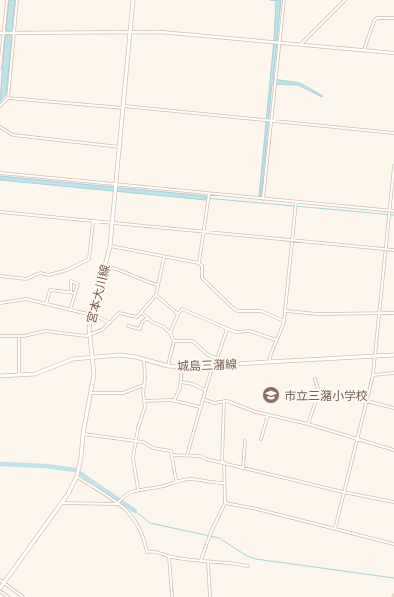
<svg xmlns="http://www.w3.org/2000/svg" width="394" height="597" font-family="Mulish,'Noto Sans JP',sans-serif">
	<style>
		.water { fill: #bfe3e8; stroke: #a5d3da }
		.lines { fill: none; stroke-linecap: round; stroke-linejoin: round }
		.stream { stroke: #a5d3da; stroke-width: 1 }
		.river { stroke: #bfe3e8; stroke-width: 4.5 }
		.minor-casing { stroke: #d1beb0; stroke-width: 3.5 }
		.tertiary-casing { stroke: #d1beb0; stroke-width: 4 }
		.secondary-casing { stroke: #d6c0b0; stroke-width: 4.5 }
		.primary-casing { stroke: #dad1cd; stroke-width: 5 }
		.minor { stroke: #fff; stroke-width: 2 }
		.tertiary { stroke: #fff; stroke-width: 2.5 }
		.secondary { stroke: #fff; stroke-width: 3 }
		.primary { stroke: #fbd9a5; stroke-width: 3.5 }
		.labels { text-anchor: middle; dominant-baseline: central; stroke-width: 4; stroke-linejoin: round; paint-order: stroke }
		.street-label { font-size: 12px; fill: #7a5c4d; stroke: #fffaf3 }
		.education-label { font-size: 12px; fill: #785e54; stroke: #fffaf3; text-anchor: start }
	</style>
	<rect width="100%" height="100%" fill="#fdf6ec"/>
	<path class="water" d="M9 0H15L12 30H10L9 36H12L6 94 0 102 5 36H8V30H6Z
		M270 0H281L273 79 300 83 323 96 322 97 298 85 272 84 261 197 259 196 274 40 276 1Z
		M0 176 206 196V200L0 180Z"/>
	<g class="lines">
		<path class="stream" d="M205 198 394 215
			M135 511 150 523 219 538 247 556 256 559 394 578"/>
		<path class="river" d="M0 464 45 466 75 470 135 511"/>
		<g class="minor-casing">
			<path id="minor" d="M17 0 8 98 123 108
				M301 44 345 0
				M364 50 374 21 377 18H394
				M0 68 7 0
				M0 106 8 98
				M124 106 394 133
				M0 127 13 135 120 147
				M0 173 394 211
				M209 194 199 263 202 266V278L234 309 238 311H261L284 321
				M263 199 284 0
				M0 212 394 250
				M110 246 199 263
				M105 266C124 270 139 280 158 285
				M0 276 26 279 40 273 49 275 67 270 89 259 93 221
				M156 295 178 314
				M0 303 26 299 92 315
				M46 304 50 290 75 293
				M70 310 78 284 71 281V292
				M286 311 318 314 394 313
				M142 313 152 322 164 327 170 333 174 341H193L208 355 216 358
				M93 314 110 323
				M128 326 140 329 142 322 148 318
				M170 333 178 314 182 309 235 332 250 331 276 340
				M0 336H24L45 331 86 336 102 330 119 313 137 317 156 295 164 257
				M269 362C272 346 280 336 284 321L296 202
				M168 365 174 341
				M19 375V336
				M373 375 394 373
				M181 382 193 384 205 390
				M90 393H123L144 385
				M203 399 214 403 227 401 256 412 308 424 394 450
				M144 401 171 400 200 407
				M174 401 180 388 182 367
				M367 401 394 408
				M308 424 319 392 315 379
				M83 434 143 442 153 448 171 451 176 480
				M261 439 268 415
				M172 455 200 456 206 459 343 492 394 502
				M187 455 211 371 215 365 227 329
				M222 462 224 401
				M243 468 245 441
				M77 477C112 499 139 509 147 552 155 550 161 554 168 556 195 563 222 560 248 566
				M138 489 133 458 138 428 145 407 143 393 145 379 144 359
				M62 503 117 504C130 487 141 491 159 487 170 485 179 479 191 479 203 480 213 483 225 483
				M225 503 257 509 394 544
				M335 529 373 375 394 166
				M169 556 172 597
				M201 560 211 532 225 503 224 462
				M208 562 210 597
				M0 580 23 597
				M0 591 8 597"/>
		</g>
		<g class="tertiary-casing">
			<path id="tertiary" d="M0 33 160 32 394 53"/>
		</g>
		<g class="secondary-casing">
			<path id="secondary" d="M0 376 35 374 73 359 120 355 136 357 168 366 180 367 394 355
				M0 588 68 494 77 476 81 457 83 434 94 374 89 328 110 246 133 0"/>
		</g>
		<g class="primary-casing">
			<path id="primary" d="M394 597V596"/>
		</g>
		<use href="#minor" class="minor"/>
		<use href="#tertiary" class="tertiary"/>
		<use href="#secondary" class="secondary"/>
		<use href="#primary" class="primary"/>
	</g>
	<defs>
		<g id="school-disc" transform="scale(0.9)"><circle r="9.5" fill="#8d6e63" stroke="#fffaf3"/><path d="M0-5L7-2L0 1L-7-2ZM-4 1L0 2.5L4 1V4Q0 6-4 4Z" fill="#fff"/></g>
	</defs>
	<g fill-rule="evenodd">
		<use href="#school-disc" x="271" y="395"/>
	</g>
	<g class="labels">
		<g class="street-label">
			<text transform="translate(98 294) rotate(-76)">宮本大川線</text>
			<text transform="translate(207 365) rotate(-2)">城島三潴線</text>
		</g>
		<g class="education-label">
			<text x="284" y="395">市立三潴小学校</text>
		</g>
	</g>
</svg>
